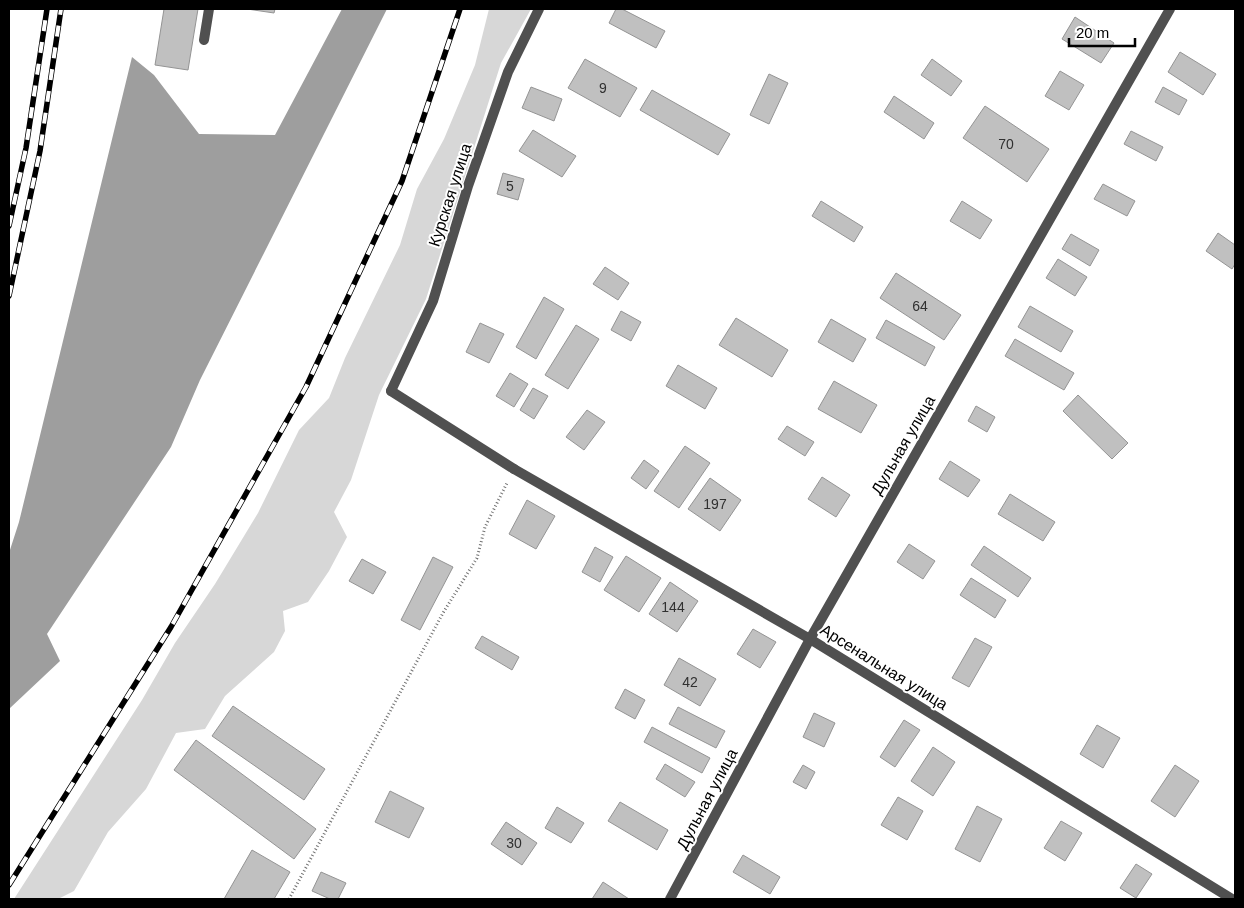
<svg xmlns="http://www.w3.org/2000/svg" width="1244" height="908" font-family="Arial,sans-serif">
	<style>
		.green { fill: #d7d7d7 }
		.water { fill: #9e9e9e }
		.building { fill: #c0c0c0; stroke: #949494 }
		.lines { fill: none; stroke-linecap: round; stroke-linejoin: round }
		.path { stroke: #727272; stroke-width: 3; stroke-dasharray: 1 2.5; stroke-linecap: butt }
		.service { stroke: #505050; stroke-width: 10 }
		.minor { stroke: #505050; stroke-width: 10 }
		.tertiary { stroke: #505050; stroke-width: 10 }
		.rail-casing { stroke: #000; stroke-width: 5.5 }
		.rail { stroke: #fff; stroke-width: 4; stroke-dasharray: 11; stroke-linecap: butt }
		.labels { text-anchor: middle; dominant-baseline: central; stroke-width: 4; stroke-linejoin: round; paint-order: stroke }
		.number-label { font-size: 14px; fill: #303030 }
		.street-label { font-size: 16px; fill: #000; stroke: #fff }
	</style>
	<rect width="100%" height="100%" fill="#fff"/>
	<path class="green" d="M489 9H531L501 63 426 299 379 395 351 480 334 512 347 537 329 571 308 602 283 611 285 631 274 652 225 696 205 729 176 733 146 789 108 832 74 891 58 899H14L142 700 175 643 215 584 258 513 299 430 329 398 345 358 400 245 417 189 444 139 475 65Z"/>
	<path class="water" d="M342 9H387L200 380 171 447 47 634 60 661 9 709V553L19 522 132 57 154 75 199 134 275 135Z"/>
	<path class="building" d="M164 9H198L188 70 155 65Z
		M247 9H275L274 13Z
		M616 9H622L665 31 656 48 609 23Z
		M1075 17 1114 43 1101 63 1062 39Z
		M1180 52 1216 74 1203 95 1168 72Z
		M585 59 637 88 620 117 568 88Z
		M932 59 962 81 951 96 921 75Z
		M1060 71 1084 85 1069 110 1045 96Z
		M769 74 788 83 769 124 750 115Z
		M531 87 562 99 554 121 522 108Z
		M1163 87 1187 100 1179 115 1155 102Z
		M652 90 730 134 718 155 640 110Z
		M894 96 934 123 924 139 884 112Z
		M985 106 1049 149 1027 182 963 138Z
		M533 130 576 156 562 177 519 151Z
		M1131 131 1163 147 1156 161 1124 144Z
		M503 173 524 179 518 200 497 194Z
		M1103 184 1135 201 1127 216 1094 199Z
		M821 201 863 227 854 242 812 216Z
		M962 201 992 220 980 239 950 221Z
		M1218 233 1235 245V264L1232 269 1206 251Z
		M1071 234 1099 250 1090 266 1062 249Z
		M1058 259 1087 277 1075 296 1046 278Z
		M605 267 629 283 618 300 593 284Z
		M896 273 961 315 944 340 880 298Z
		M544 297 564 309 536 359 516 347Z
		M1030 306 1073 331 1061 352 1018 327Z
		M621 311 641 322 631 341 611 330Z
		M736 318 788 350 772 377 719 345Z
		M831 319 866 339 853 362 818 342Z
		M886 320 935 347 925 366 876 338Z
		M480 323 504 334 489 363 466 352Z
		M576 325 599 339 568 389 545 375Z
		M1015 339 1074 373 1064 390 1005 356Z
		M678 365 717 388 705 409 666 386Z
		M510 373 528 384 514 407 496 396Z
		M834 381 877 405 861 433 818 409Z
		M533 388 548 396 534 419 520 410Z
		M1078 395 1128 443 1112 459 1063 411Z
		M976 406 995 417 987 432 968 421Z
		M587 410 605 422 584 450 566 437Z
		M787 426 814 442 805 456 778 439Z
		M685 446 710 463 679 508 654 491Z
		M644 460 659 471 646 489 631 478Z
		M950 461 980 480 968 497 939 479Z
		M822 477 850 495 836 517 808 499Z
		M710 478 741 500 720 531 688 509Z
		M1010 494 1055 522 1043 541 998 514Z
		M527 500 555 516 536 549 509 534Z
		M909 544 935 561 923 579 897 562Z
		M984 546 1031 578 1018 597 971 565Z
		M595 547 613 557 600 582 582 572Z
		M626 556 661 578 639 612 604 590Z
		M433 557 453 567 420 630 401 620Z
		M362 559 386 572 373 594 349 581Z
		M971 578 1006 600 995 618 960 595Z
		M670 582 698 601 677 632 649 614Z
		M753 629 776 642 760 668 737 654Z
		M482 636 519 657 512 670 475 648Z
		M975 638 992 647 969 687 952 678Z
		M679 658 716 679 700 706 664 685Z
		M625 689 645 700 635 719 615 708Z
		M233 706 325 769 304 800 212 736Z
		M678 707 725 731 716 748 669 724Z
		M814 713 835 723 824 747 803 737Z
		M904 720 920 730 895 767 880 757Z
		M1097 725 1120 738 1103 768 1080 754Z
		M652 727 710 758 702 773 644 742Z
		M196 740 316 829 294 859 174 770Z
		M933 747 955 762 933 796 911 781Z
		M665 764 695 782 685 797 656 779Z
		M803 765 815 772 806 789 793 782Z
		M1175 765 1199 781 1175 817 1151 801Z
		M390 791 424 808 409 838 375 822Z
		M898 797 923 811 907 840 881 825Z
		M620 802 668 830 657 850 608 821Z
		M977 806 1002 819 980 862 955 849Z
		M557 807 584 823 571 843 545 828Z
		M1061 821 1082 833 1065 861 1044 848Z
		M506 822 537 843 522 865 491 844Z
		M252 850 290 872 274 899H224Z
		M743 855 780 877 770 894 733 872Z
		M1136 864 1152 874 1136 898 1120 888Z
		M321 872 346 883 338 899H330L312 891Z
		M603 882 629 899H592Z"/>
	<g class="lines">
		<path class="path" d="M289 899 443 613 477 558 485 527 507 483"/>
		<path class="service" d="M204 40 209 9
			M391 391 514 469"/>
		<path class="minor" d="M391 391 433 301 468 186 508 72 539 9
			M514 469 810 639 1232 899"/>
		<path class="tertiary" d="M670 899 810 639 1170 9"/>
		<g class="rail-casing">
			<path id="rail" d="M9 226 26 148 47 9
				M9 296 40 151 61 9
				M9 885 171 627 306 387 402 181 460 9"/>
		</g>
		<use href="#rail" class="rail"/>
	</g>
	<g class="labels">
		<g class="number-label">
			<text x="603" y="88">9</text>
			<text x="1006" y="144">70</text>
			<text x="510" y="186">5</text>
			<text x="920" y="306">64</text>
			<text x="715" y="504">197</text>
			<text x="673" y="607">144</text>
			<text x="690" y="682">42</text>
			<text x="514" y="843">30</text>
		</g>
		<g class="street-label">
			<text transform="translate(450 195) rotate(-72)">Курская улица</text>
			<text transform="translate(903 445) rotate(-60)">Дульная улица</text>
			<text transform="translate(884 667) rotate(32)">Арсенальная улица</text>
			<text transform="translate(707 799) rotate(-62)">Дульная улица</text>
		</g>
	</g>
	<rect width="1244" height="908" fill="none" stroke="#000000" stroke-width="20"/>
	<path d="M1069 38v8h66v-8" fill="none" stroke="#000000" stroke-width="2.5"/>
	<text x="1076" y="38" font-size="15" fill="#000000" stroke="#ffffff" stroke-width="4" paint-order="stroke">20 m</text>
</svg>
